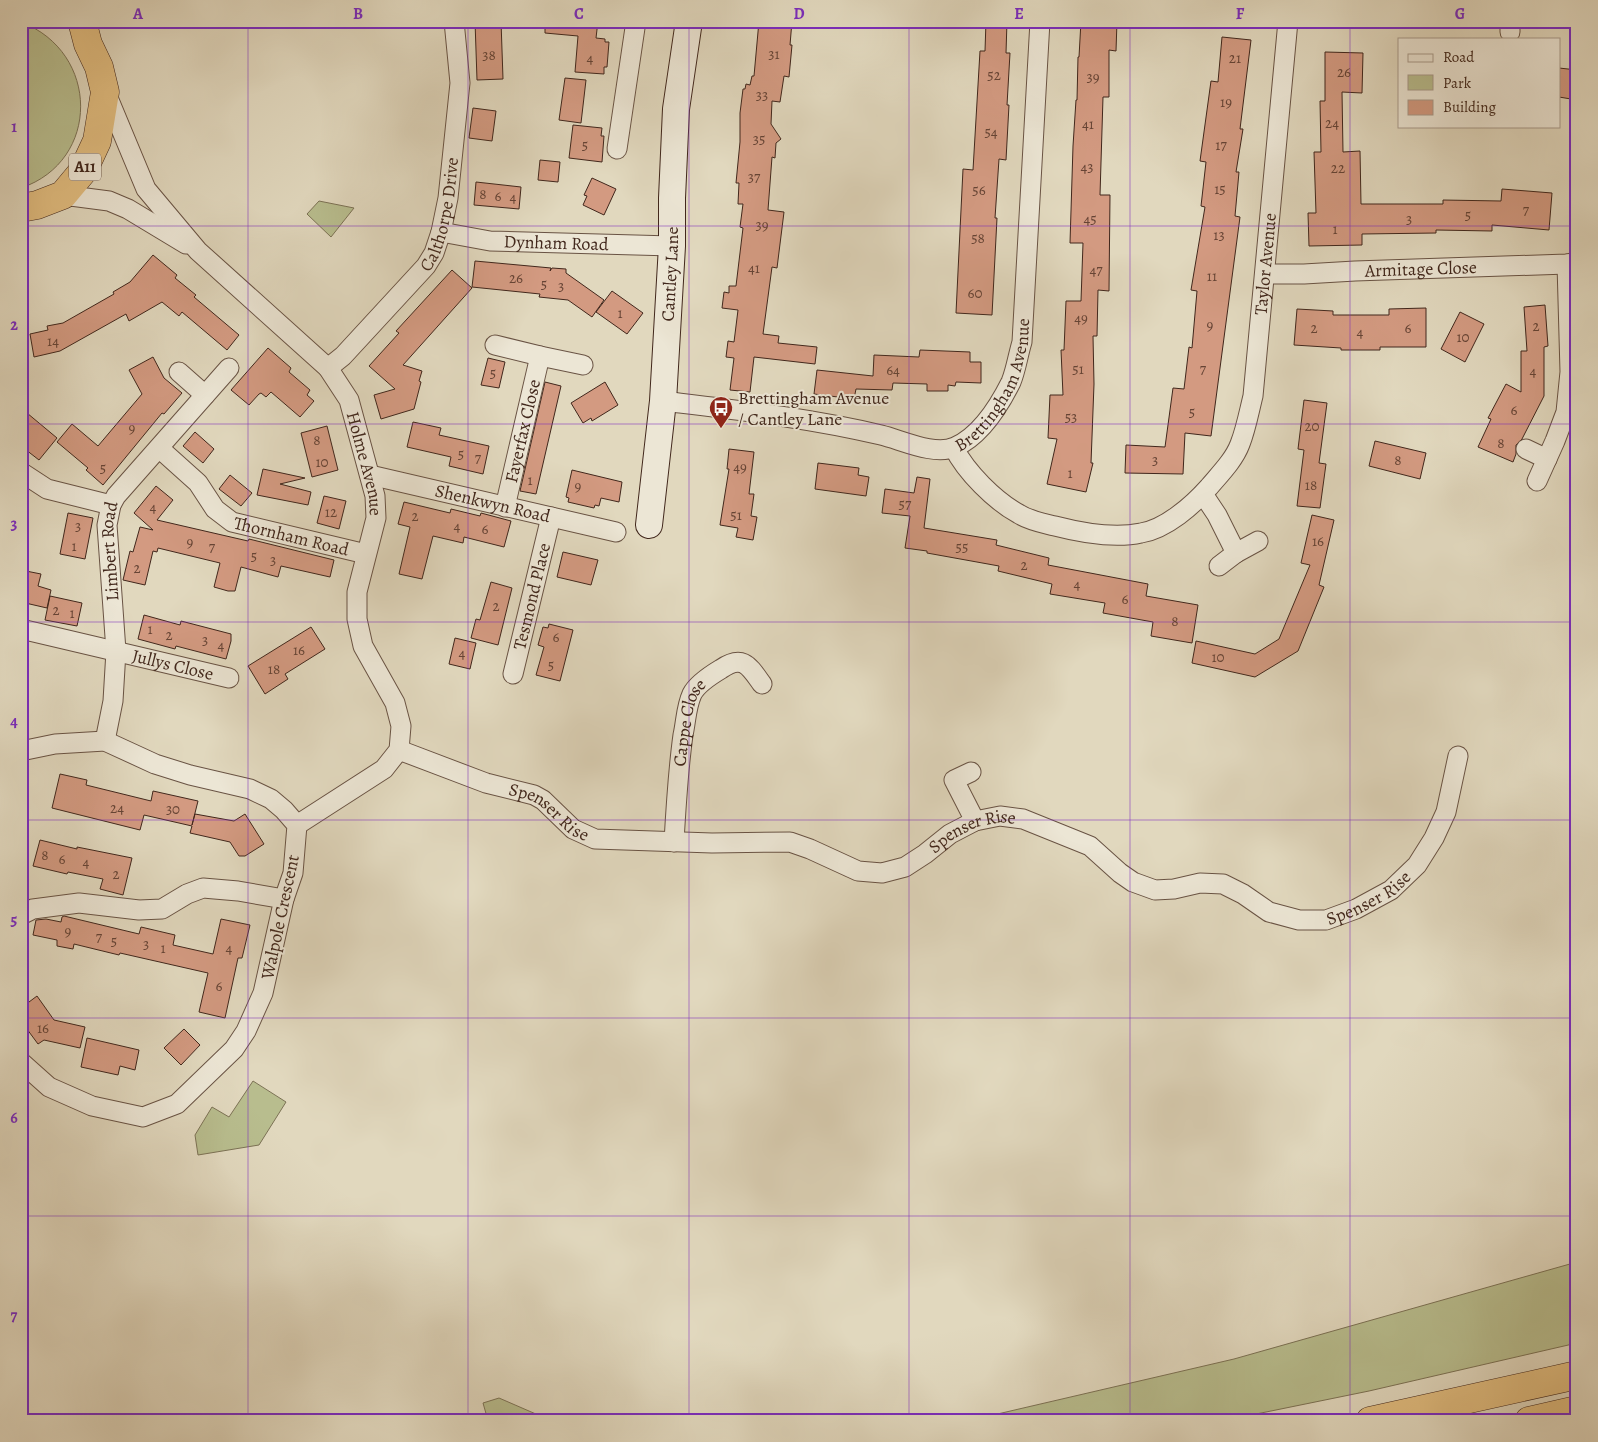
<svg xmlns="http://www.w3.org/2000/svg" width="1598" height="1442" font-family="Alegreya,serif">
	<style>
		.green { fill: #b8bd8e; stroke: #7c7255 }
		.building { fill: #d39a81; stroke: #41271c }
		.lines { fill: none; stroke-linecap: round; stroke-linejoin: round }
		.street-casing { stroke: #695344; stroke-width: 21 }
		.secondary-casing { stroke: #41271c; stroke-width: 28 }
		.highway-casing { stroke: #41271c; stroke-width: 29 }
		.street { stroke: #ece6d5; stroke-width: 19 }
		.secondary { stroke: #ece6d5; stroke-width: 26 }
		.highway { stroke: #e0bc7f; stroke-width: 28 }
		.grid { fill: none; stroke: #7b2cbf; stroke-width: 1; stroke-opacity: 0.55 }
		.labels { text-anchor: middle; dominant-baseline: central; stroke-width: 4; stroke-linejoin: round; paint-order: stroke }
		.number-label { font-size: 15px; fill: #664435 }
		.shield { fill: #ece6d5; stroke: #746054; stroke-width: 1 }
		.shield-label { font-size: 16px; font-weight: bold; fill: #41271c }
		.street-label { font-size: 18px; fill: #41271c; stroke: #ece6d5 }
		.poi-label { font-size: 18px; fill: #41271c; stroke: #ece6d5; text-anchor: start }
		.neatline { fill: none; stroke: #7b2cbf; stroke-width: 2 }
		.grid-label { font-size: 16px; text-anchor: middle; font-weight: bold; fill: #7b2cbf }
	</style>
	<rect width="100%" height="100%" fill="#e1d8be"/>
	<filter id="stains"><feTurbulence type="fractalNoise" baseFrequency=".004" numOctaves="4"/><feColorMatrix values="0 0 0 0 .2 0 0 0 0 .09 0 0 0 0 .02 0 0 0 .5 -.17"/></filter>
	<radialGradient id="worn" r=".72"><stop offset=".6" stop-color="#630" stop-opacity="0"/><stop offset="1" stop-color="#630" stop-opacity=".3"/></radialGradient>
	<path class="green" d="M21 22C100 52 101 161 21 188Z
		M319 201 354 208 331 237 307 214Z
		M253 1081 286 1102 259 1145 198 1155 195 1135 212 1107 229 1117Z
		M1577 1262V1343L1369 1391 1222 1421H939L976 1419 1234 1359Z
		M499 1398 552 1421H495L487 1417 483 1403Z"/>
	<path class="building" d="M475 21H501L503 79 477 80Z
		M545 21H598L596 38 605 39V42H609L607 67H604V74L575 72 578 36 545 33Z
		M759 21H792L790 45H792L789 77 784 76 780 102 772 101 771 124 781 139 776 143 775 158 772 157 768 210 784 212 777 268 772 267 763 334 779 336 778 343 817 347 815 364 754 357 750 392 730 390 734 358 726 357 728 341 734 342 738 310 722 308 724 292 729 293V286H736L743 228 740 227 743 204H738L739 183H736L740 142V113L743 89H745L746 84 750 85 752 76H754Z
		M986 21H1007L1006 53H1010L1007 105H1009L1006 160 999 159 995 218H997L992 315 956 313 963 169 973 170 980 51H985Z
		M1081 21H1117L1116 51 1109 50V97H1103L1100 195H1110L1109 291 1098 290 1097 336H1093L1094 384 1091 463H1093L1086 492 1047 484 1057 439 1048 438 1050 395H1063L1061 350H1064L1066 301H1081L1083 243H1070L1073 146 1076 100H1077L1078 57H1079Z
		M1222 37 1251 40 1240 129H1243L1236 172H1239L1235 216 1240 217 1211 436 1185 433 1183 474 1125 473 1126 445 1165 447 1173 388 1184 389 1189 347 1192 348 1197 291 1191 290 1205 207 1201 206 1206 162 1200 161 1211 81 1218 82Z
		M1325 52 1363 53 1362 93 1342 92 1343 152 1360 151 1361 204H1443V200L1501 201 1502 189 1552 193 1549 230 1492 225V231L1436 230V233L1362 234V245L1309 246 1308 213H1316L1314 152H1321L1320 101H1325Z
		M1559 68 1577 70V100L1559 97Z
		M565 78 586 80 581 123 559 120Z
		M473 108 496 111 492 141 469 138Z
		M573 125 602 128 601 136H604L602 162 569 158Z
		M540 160 560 162 558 182 538 180Z
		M592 178 616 189 604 215 583 205 587 196 584 195Z
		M476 182 521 187 519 209 474 205Z
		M153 255 177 275 175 278 196 295 194 297 239 335 227 350 182 312 179 316 162 302 129 321 126 314 60 351 34 357 30 334 48 330 47 326 63 323 114 294 113 292 130 282Z
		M475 261 551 268 550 271 552 268 566 269V273L604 300 592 317 568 300 539 297 540 294 472 287Z
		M452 270 472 288 403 365 422 371 419 381 421 382 414 409 381 419 374 395 395 389 369 366 399 333 396 331Z
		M612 291 643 313 627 334 596 312Z
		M1545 305 1548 346 1544 347V396L1522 439 1516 445V454L1513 462 1478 447 1491 419 1488 418 1506 384 1521 392V351H1527L1524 307Z
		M1426 308V347H1380V350H1341V348L1294 345 1297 309 1333 311V315H1389V309Z
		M1460 312 1484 324 1465 362 1441 349Z
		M268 348 291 368 289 372 310 390 307 395 314 401 300 417 271 392 266 397 261 393 259 394 249 405 231 390Z
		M920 350 970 352V362H981V383L956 382 955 386 948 385V391H927V384L893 383 892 390 856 389 854 399 814 394 817 370 873 376 874 355 919 357Z
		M153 357 164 378 182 393 164 414 162 413 103 485 86 470 88 468 57 442 72 424 98 446 142 394 129 370Z
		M488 358 505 362 499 388 481 385Z
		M545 382 561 386 536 494 520 491Z
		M605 382 618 405 592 421 591 418 583 423 571 403Z
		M1304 400 1327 403 1319 463 1326 464 1320 508 1297 506 1304 450 1298 449Z
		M21 408 57 438 39 460 21 446Z
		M413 422 441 428 439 435 489 446 483 474 449 466 451 457 407 447Z
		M327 426 338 470 312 477 301 433Z
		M195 432 214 449 203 463 183 446Z
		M1375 441 1426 453 1420 479 1369 466Z
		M729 449 754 452 749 494H754L751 516 757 517 753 540 736 537 738 528 720 525 729 469H727Z
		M818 463 859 468 858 475 869 477 866 496 815 489Z
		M263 469 305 478 280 484 311 492 308 505 257 495Z
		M572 470 622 482 619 502 601 498 599 506 595 505 594 508 568 502 569 498 566 497Z
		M230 475 252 493 241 506 219 489Z
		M917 477 930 479 924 528 997 540 996 545 1049 558 1048 565 1148 584 1146 596 1198 605 1192 643 1151 636 1153 622 1103 613 1105 603 1050 594 1052 584 998 571 999 566 927 553V551L905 548 910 516 882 513 885 489 914 493Z
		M156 486 173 500 157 520 248 541 249 539 334 560 330 577 281 566 278 577 241 567 235 591H228L214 587 220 563 158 548 157 552 153 551 145 585 123 580 130 551 133 552 140 527 153 530 134 513Z
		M324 496 346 501 339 529 317 523Z
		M404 502 450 513 451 509 480 516 481 513 511 521 504 547 464 537 463 543 433 536 422 579 399 574 410 527 398 524Z
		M68 513 93 518 85 559 60 554Z
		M1312 515 1334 520 1319 585 1324 587 1298 651 1255 677 1192 663 1196 641 1255 654 1279 639 1310 565 1301 563Z
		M563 552 598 560 591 585 557 577Z
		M21 570 41 574 38 586 51 590 47 608 21 602Z
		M491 582 512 588 498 645 471 638 476 619 480 620Z
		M50 596 82 603 77 626 45 620Z
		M144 615 180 625 181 621 231 634V641L226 659 176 646 175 649 138 639Z
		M549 624 573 630 560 681 536 675 544 647 538 645 543 627 548 628Z
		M311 627 325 649 285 674 288 679 265 694 248 666Z
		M455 638 476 643 470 669 449 664Z
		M60 774 87 780 86 785 151 801 153 791 198 801 192 825 195 814 234 821 245 814 264 844 245 856H239L230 842 190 833 192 826 144 815 140 830 52 808Z
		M40 840 77 849V847L132 858 123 895 100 889 103 879 68 872 67 874 33 866Z
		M64 916 139 934 141 927 175 935 173 945 213 954 221 919 250 925 242 958H238L225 1018 199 1012 208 973 120 953 119 955 74 944 73 949 57 946V940L33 935 36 920 46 919 61 922 62 917Z
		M37 996 54 1020 85 1027 80 1048 44 1040 38 1044 21 1021V1008Z
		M184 1029 200 1045 181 1065 164 1048Z
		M87 1038 139 1050 135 1070 120 1066 118 1075 81 1067Z"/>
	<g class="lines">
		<g class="street-casing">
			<g id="street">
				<path d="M1510 21V32"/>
				<path id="s1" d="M106 93 146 189 198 251 328 368 349 400 375 496 376 518 357 592V619L363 646 395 703 401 726 399 750 384 769 297 825"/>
				<path d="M617 149 636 21"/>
				<path d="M63 195 109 201 128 209 186 244"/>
				<path id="s2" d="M441 232 490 241 672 246"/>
				<path id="s3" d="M1265 274H1304L1355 271 1567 264 1577 262"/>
				<path d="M495 345 540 356"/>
				<path id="s4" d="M328 368 343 356 426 266 434 253 441 232 448 198 460 83 454 21"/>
				<path d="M179 372 205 395"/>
				<path id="s5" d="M663 401C737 410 809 418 881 435 902 440 934 456 955 447 980 436 999 406 1011 382 1016 370 1018 355 1022 342L1040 21"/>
				<path id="s6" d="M159 448 198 483 215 509 232 522 366 554"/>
				<path id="s7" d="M954 448C966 472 995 501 1019 514 1030 521 1043 523 1055 526 1082 533 1114 539 1141 533 1166 529 1193 505 1209 487 1220 474 1234 460 1240 444 1246 429 1249 412 1253 396L1288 21"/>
				<path d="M1526 449 1547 459"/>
				<path d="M21 472 47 489 111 505"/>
				<path id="s8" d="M370 475 616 532"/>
				<path d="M1537 481 1555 441 1566 412 1570 372 1567 264"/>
				<path d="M1203 494 1217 515 1236 553 1258 541"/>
				<path id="s9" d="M505 507 540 356 583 365"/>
				<path d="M1219 566 1236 553"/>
				<path id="s10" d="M21 629 229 678"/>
				<path id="s11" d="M513 674 551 517"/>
				<path id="s12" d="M105 741 113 701 116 651 107 525 111 505 116 496 229 368"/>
				<path id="s13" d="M399 750 486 783 534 795 543 800 573 829 595 839 712 843 790 842 810 849 858 871 882 873 905 867 925 854 950 834 975 821 1000 816 1023 819 1090 846 1120 873 1133 882 1155 890 1174 889 1200 883 1223 884 1243 894 1269 912 1299 920H1326L1356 909 1391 890 1417 865 1434 838 1446 812 1458 756"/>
				<path d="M21 751 55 744 105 741 155 764 190 775 250 789 271 799 284 810 297 825 293 873 284 899 263 993 246 1031 234 1049 177 1104 143 1117 92 1106 49 1087 21 1062"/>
				<path d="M971 772 954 780 975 821"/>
				<path id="s14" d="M674 842C676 806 678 771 683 735 686 722 686 707 692 694 697 684 711 675 721 669 743 654 749 666 762 684"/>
				<path d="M21 915 33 909 79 903 139 910 162 909 187 894 203 888 238 891 284 899"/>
			</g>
		</g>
		<g class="secondary-casing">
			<g id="secondary">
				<path id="s15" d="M649 525 663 401 672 246V198L676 109 689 21"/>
			</g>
		</g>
		<g class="highway-casing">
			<path id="highway" d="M21 208 37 205 63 195 83 171 97 141 105 92 99 67 88 44 82 21
				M1370 1421 1577 1375
				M1529 1421 1577 1410"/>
		</g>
		<use href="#street" class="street"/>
		<use href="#secondary" class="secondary"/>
		<use href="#highway" class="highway"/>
	</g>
	<path class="grid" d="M248 21V1421M468 21V1421M689 21V1421M909 21V1421M1130 21V1421M1350 21V1421M21 226H1577M21 424H1577M21 622H1577M21 820H1577M21 1018H1577M21 1216H1577"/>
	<defs>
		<g id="bus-pin" transform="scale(1.25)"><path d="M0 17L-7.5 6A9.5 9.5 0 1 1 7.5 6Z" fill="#8f2418" stroke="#ece6d5"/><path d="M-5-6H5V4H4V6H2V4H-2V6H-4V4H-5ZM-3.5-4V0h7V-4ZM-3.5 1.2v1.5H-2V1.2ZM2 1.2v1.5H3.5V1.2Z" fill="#fff"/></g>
	</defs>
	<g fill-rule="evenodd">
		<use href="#bus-pin" x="721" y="408"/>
	</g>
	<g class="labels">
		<g class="number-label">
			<text x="774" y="54">31</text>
			<text x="489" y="55">38</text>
			<text x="590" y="58">4</text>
			<text x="1235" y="58">21</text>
			<text x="1344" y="72">26</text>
			<text x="994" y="75">52</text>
			<text x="1093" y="77">39</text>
			<text x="762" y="95">33</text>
			<text x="1226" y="102">19</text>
			<text x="1332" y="123">24</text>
			<text x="1088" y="124">41</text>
			<text x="991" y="132">54</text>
			<text x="759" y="139">35</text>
			<text x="585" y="145">5</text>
			<text x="1221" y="145">17</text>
			<text x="1087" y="167">43</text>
			<text x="1338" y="168">22</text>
			<text x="754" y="177">37</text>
			<text x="1220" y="189">15</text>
			<text x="979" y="190">56</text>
			<text x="483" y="194">8</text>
			<text x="498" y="196">6</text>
			<text x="513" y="197">4</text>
			<text x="1526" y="210">7</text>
			<text x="1468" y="215">5</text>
			<text x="1090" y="219">45</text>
			<text x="1409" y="219">3</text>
			<text x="762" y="225">39</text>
			<text x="1335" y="229">1</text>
			<text x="1219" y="235">13</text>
			<text x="978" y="238">58</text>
			<text x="754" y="268">41</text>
			<text x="1096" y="270">47</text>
			<text x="1212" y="276">11</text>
			<text x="516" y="278">26</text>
			<text x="544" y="284">5</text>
			<text x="561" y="286">3</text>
			<text x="975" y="293">60</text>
			<text x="620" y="313">1</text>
			<text x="1081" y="318">49</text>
			<text x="1210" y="325">9</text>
			<text x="1536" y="326">2</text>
			<text x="1314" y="328">2</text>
			<text x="1408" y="328">6</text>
			<text x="1360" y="332">4</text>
			<text x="1463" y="337">10</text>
			<text x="53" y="341">14</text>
			<text x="1078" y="369">51</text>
			<text x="1203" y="369">7</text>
			<text x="893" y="370">64</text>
			<text x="1533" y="371">4</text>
			<text x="493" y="373">5</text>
			<text x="1514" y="410">6</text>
			<text x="1192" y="412">5</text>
			<text x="1071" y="417">53</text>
			<text x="1312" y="426">20</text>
			<text x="132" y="428">9</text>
			<text x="317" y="440">8</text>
			<text x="1501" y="443">8</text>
			<text x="461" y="454">5</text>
			<text x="478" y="458">7</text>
			<text x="1155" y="460">3</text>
			<text x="1398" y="460">8</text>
			<text x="322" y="462">10</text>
			<text x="740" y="467">49</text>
			<text x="103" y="468">5</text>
			<text x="1070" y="473">1</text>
			<text x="530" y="480">1</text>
			<text x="1311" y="485">18</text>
			<text x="578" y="486">9</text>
			<text x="905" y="504">57</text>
			<text x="153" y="507">4</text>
			<text x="331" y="512">12</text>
			<text x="736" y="515">51</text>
			<text x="415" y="516">2</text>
			<text x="78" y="526">3</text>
			<text x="457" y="526">4</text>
			<text x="485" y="529">6</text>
			<text x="1318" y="541">16</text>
			<text x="190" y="542">9</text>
			<text x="74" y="546">1</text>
			<text x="212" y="547">7</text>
			<text x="962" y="547">55</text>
			<text x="254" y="556">5</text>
			<text x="273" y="560">3</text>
			<text x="1024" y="565">2</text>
			<text x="137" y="568">2</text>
			<text x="1077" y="584">4</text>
			<text x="1125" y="599">6</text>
			<text x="496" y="606">2</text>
			<text x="56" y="610">2</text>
			<text x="72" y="613">1</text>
			<text x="1175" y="621">8</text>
			<text x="150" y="629">1</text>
			<text x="169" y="635">2</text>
			<text x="556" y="637">6</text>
			<text x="205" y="640">3</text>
			<text x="221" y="645">4</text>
			<text x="299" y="650">16</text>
			<text x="462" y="653">4</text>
			<text x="1218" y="657">10</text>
			<text x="551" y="665">5</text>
			<text x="274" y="669">18</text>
			<text x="117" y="808">24</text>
			<text x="173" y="809">30</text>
			<text x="45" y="855">8</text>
			<text x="62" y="859">6</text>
			<text x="86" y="862">4</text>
			<text x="116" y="874">2</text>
			<text x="68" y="931">9</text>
			<text x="99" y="937">7</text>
			<text x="114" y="941">5</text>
			<text x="146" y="944">3</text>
			<text x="163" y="948">1</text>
			<text x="229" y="948">4</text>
			<text x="219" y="986">6</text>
			<text x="43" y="1028">16</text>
		</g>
		<rect class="shield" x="69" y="153.5" width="32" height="27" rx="4"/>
		<g class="shield-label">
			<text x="85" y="167">A11</text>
		</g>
		<g class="street-label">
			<text stroke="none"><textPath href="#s4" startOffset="196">Calthorpe Drive</textPath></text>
			<text stroke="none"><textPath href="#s2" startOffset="116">Dynham Road</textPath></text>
			<text stroke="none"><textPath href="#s7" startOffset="538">Taylor Avenue</textPath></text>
			<text stroke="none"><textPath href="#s3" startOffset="156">Armitage Close</textPath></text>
			<text stroke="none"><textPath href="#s15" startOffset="252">Cantley Lane</textPath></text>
			<text stroke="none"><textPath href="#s5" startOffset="374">Brettingham Avenue</textPath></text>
			<text stroke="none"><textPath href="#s9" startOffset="78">Fayerfax Close</textPath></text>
			<text stroke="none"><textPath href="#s1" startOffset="464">Holme Avenue</textPath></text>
			<text stroke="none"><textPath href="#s8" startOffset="126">Shenkwyn Road</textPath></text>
			<text stroke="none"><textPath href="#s6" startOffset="166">Thornham Road</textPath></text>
			<text stroke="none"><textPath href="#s12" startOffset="191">Limbert Road</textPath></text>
			<text stroke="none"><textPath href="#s11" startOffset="80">Tesmond Place</textPath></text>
			<text stroke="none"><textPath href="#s10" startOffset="156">Jullys Close</textPath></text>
			<text stroke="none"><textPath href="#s14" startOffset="121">Cappe Close</textPath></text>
			<text stroke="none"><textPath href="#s13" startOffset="164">Spenser Rise</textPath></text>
			<text stroke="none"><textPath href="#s13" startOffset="614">Spenser Rise</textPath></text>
			<text stroke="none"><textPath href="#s13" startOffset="1049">Spenser Rise</textPath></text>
			<text transform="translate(280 917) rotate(-78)">Walpole Crescent</text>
		</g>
		<g class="poi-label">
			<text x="738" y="398">Brettingham Avenue<tspan x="738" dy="21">/ Cantley Lane</tspan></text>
		</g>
	</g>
	<rect width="1598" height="1442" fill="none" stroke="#e1d8be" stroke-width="55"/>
	<rect x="1398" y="38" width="162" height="90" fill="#ece6d5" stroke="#a89a8b"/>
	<rect x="1408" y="54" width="25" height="8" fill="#ece6d5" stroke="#a89a8b"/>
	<text x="1443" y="62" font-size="15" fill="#41271c">Road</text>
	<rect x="1408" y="75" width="25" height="15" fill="#b8bd8e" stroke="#a89a8b"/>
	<text x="1443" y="88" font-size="15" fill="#41271c">Park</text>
	<rect x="1408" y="100" width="25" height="15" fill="#d39a81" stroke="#a89a8b"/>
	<text x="1443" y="112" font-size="15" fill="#41271c">Building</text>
	<rect x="28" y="28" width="1542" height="1386" class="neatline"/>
	<g class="grid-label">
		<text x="138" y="19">A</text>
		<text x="358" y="19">B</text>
		<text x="579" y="19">C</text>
		<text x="799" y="19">D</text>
		<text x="1019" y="19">E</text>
		<text x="1240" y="19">F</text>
		<text x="1460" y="19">G</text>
		<text x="14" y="132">1</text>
		<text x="14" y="330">2</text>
		<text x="14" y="529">3</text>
		<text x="14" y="727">4</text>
		<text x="14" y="925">5</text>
		<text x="14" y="1123">6</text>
		<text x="14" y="1321">7</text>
	</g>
	<rect width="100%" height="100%" filter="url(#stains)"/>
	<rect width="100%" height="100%" fill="url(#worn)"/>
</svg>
